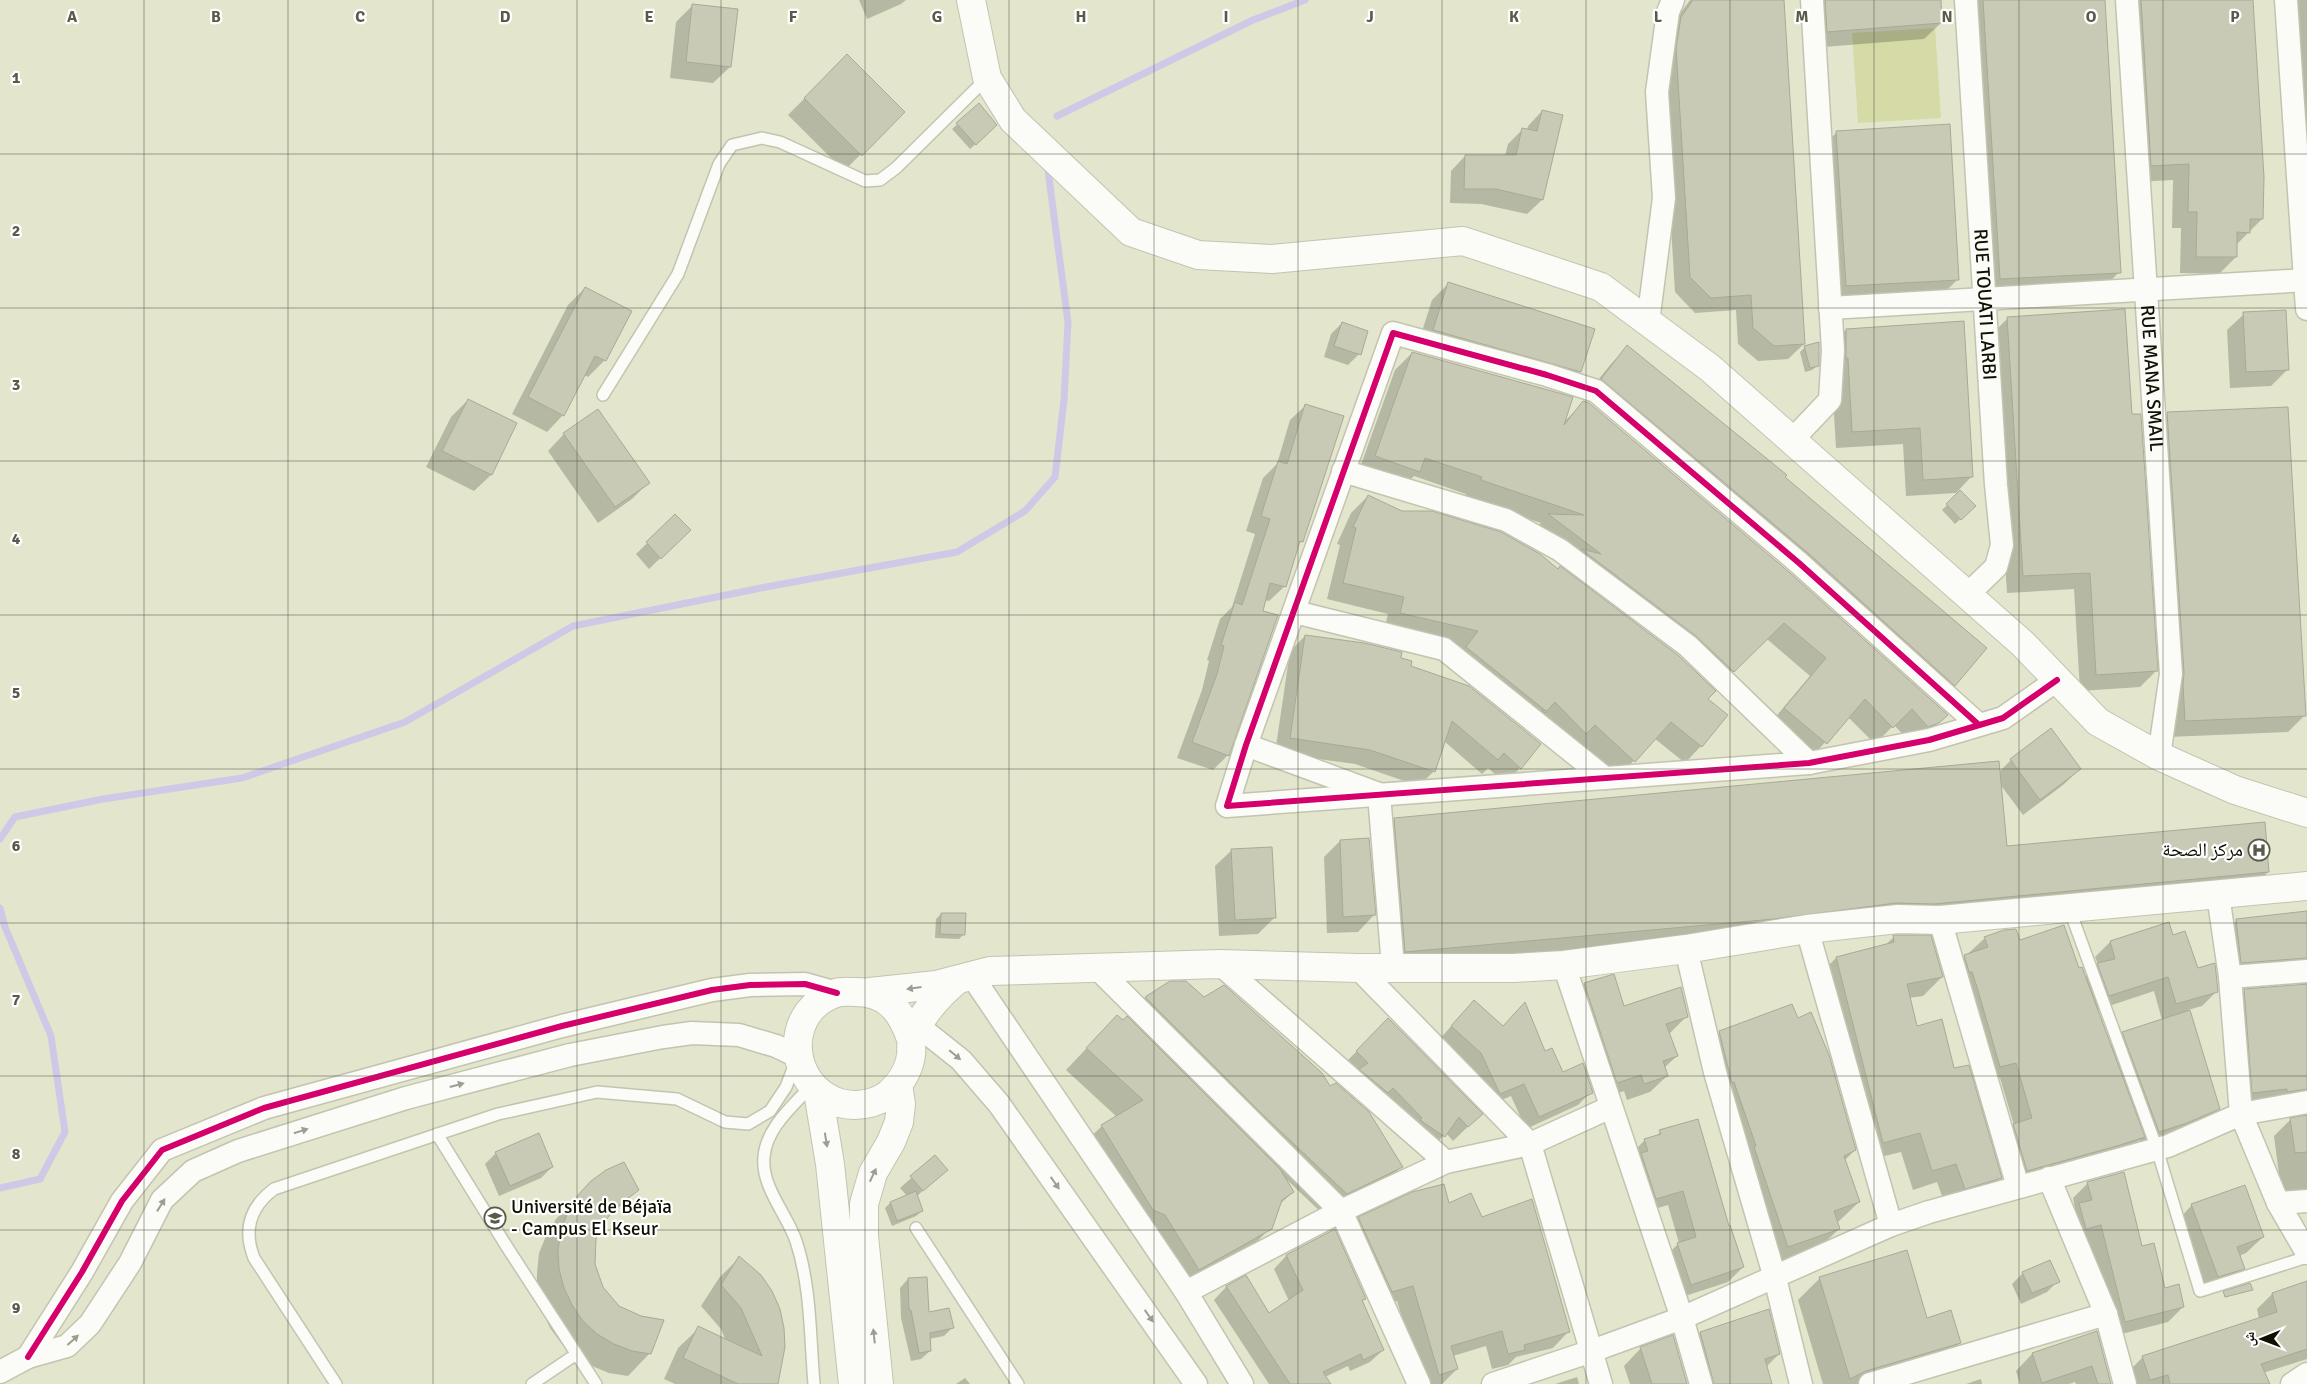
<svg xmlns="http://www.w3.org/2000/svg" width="2307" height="1384" font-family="Signika,'Noto Naskh Arabic',sans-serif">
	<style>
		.green { fill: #d5daa7 }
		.shadow { fill: #0003; fill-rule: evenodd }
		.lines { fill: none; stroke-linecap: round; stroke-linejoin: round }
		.stream { stroke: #cfc9e7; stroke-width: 7 }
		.building { fill: #c8cab5; stroke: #a7aa96 }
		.lane-casing { stroke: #c3c4b0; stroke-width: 14 }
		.street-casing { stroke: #c3c4b0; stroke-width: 25 }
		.secondary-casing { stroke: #c3c4b0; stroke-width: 30 }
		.lane { stroke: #fbfbf7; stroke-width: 11 }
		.street { stroke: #fbfbf7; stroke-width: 22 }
		.secondary { stroke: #fbfbf7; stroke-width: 28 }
		.cycleway-casing { stroke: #fff; stroke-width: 9 }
		.cycleway { stroke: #d6006c; stroke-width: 6 }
		.oneway { fill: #9d9d95 }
		.grid { fill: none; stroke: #595b49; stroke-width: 1; stroke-opacity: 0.55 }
		.labels { text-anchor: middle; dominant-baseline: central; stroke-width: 4.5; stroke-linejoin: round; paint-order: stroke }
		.street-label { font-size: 19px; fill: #0f1002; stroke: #fff }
		.poi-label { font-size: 19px; fill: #0f1002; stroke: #fff; text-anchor: end }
		.grid-label { font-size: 16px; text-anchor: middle; font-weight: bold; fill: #595b49; stroke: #fff; stroke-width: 4.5; stroke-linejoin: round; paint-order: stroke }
	</style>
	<rect width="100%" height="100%" fill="#e3e6cc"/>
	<path class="green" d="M1935 28 1941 118 1858 123 1852 33Z"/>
	<path class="shadow" d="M859 0H906L901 4 867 19Z
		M1690 0H1783L1804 344 1788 359 1758 361 1738 344 1736 310 1695 313 1675 292 1661 64 1665 34Z
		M1807 0H1940L1941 23 1924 39 1811 48Z
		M1966 0H2103L2119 272 2103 289 1984 295Z
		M2124 0H2252L2262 219 2236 245V257L2219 274 2180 273 2181 228H2172L2173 180 2135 182Z
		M2283 0H2307V172Z
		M693 5 730 67 713 83 670 78 676 22Z
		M847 56 903 112 844 171 788 115Z
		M978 105 991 130 970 149 952 129Z
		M1542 111V200L1527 214 1481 204 1450 203 1451 171 1465 156H1505L1508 144 1523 129 1527 130 1528 126Z
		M1837 132 1958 279 1941 296 1829 302 1820 149Z
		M1448 284 1580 372 1563 388 1417 347 1432 300Z
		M585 288 605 360 588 377 584 375 563 415 547 432 512 414 568 305Z
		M2244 314 2288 369 2271 386 2230 388 2227 330Z
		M2008 318 2130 415 2156 671 2140 687 2080 691 2074 589 2007 593 1991 335Z
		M1342 323 1359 354 1348 365 1324 357 1331 334Z
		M1846 330 1972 476 1956 493 1906 496 1903 444 1836 448 1830 347Z
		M1627 347 1783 477 1954 685 1938 702 1791 570 1585 396 1611 364Z
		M1805 347 1818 365 1812 370 1805 372 1800 352Z
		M1412 353 1564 422 1584 402 1946 715 1920 740 1911 743 1894 725 1875 744 1848 717 1809 760 1768 726 1810 676 1767 639 1716 688 1679 652 1532 532 1541 523 1465 497 1466 494 1414 476 1401 489 1358 473 1395 370Z
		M468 400 516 424 491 475 474 491 426 467 451 417Z
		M1306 405 1302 541 1297 546 1285 586 1269 601 1264 600 1228 755 1213 770 1177 758 1202 690 1209 661 1207 660 1220 619 1232 607 1255 534 1246 531 1263 478 1277 464 1290 420Z
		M2168 413 2305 715 2288 732 2168 737 2151 430Z
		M564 434 648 483 632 499 598 523 548 451Z
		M1960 492 1974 506 1955 524 1942 510Z
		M1368 496 1706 699 1701 746 1685 763 1654 738 1618 778 1577 741 1569 749 1450 664 1463 648 1384 630 1388 614 1327 599 1340 545 1337 544 1351 513Z
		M675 516 678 541 649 569 636 554Z
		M1305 636 1399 659 1410 667 1468 687 1520 768 1505 783 1488 768 1482 774 1444 741 1434 771 1419 786 1355 764 1275 753 1290 651Z
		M2011 760 2080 769 2063 785 2023 815 2000 784 2005 847 2268 872 2251 889 1389 968 1378 836 1395 819 1999 772Z
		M1340 841 1374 915 1358 932 1327 933 1324 857Z
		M1232 850 1275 917 1258 934 1219 936 1215 866Z
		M2307 913V1207L2283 1205 2274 1136 2291 1119 2303 1116 2300 1110 2236 1109 2228 1007 2245 990 2303 986 2296 976 2225 979 2220 937 2237 920Z
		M941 914 964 934 959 939 935 938 936 919Z
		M2172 936 2197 970 2217 991 2202 1006 2188 1010 2219 1108 2202 1125 2142 1148 2139 1140 2127 1152 2011 1186 1998 1141 2014 1125 2000 1078 1984 1082 1949 971 1985 938 2019 941 2078 969 2085 977 2098 964 2095 957 2110 942ZM2154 991 2162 1020 2123 1033 2110 1046 2097 1010Z
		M1894 937 1942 977 1923 996 1909 998 1916 1027 1953 1070 2000 1178 1981 1197 1946 1207 1937 1182 1913 1190 1901 1152 1864 1161 1817 977 1836 958 1884 946Z
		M1171 982 1204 999 1330 1088 1401 1167 1379 1189 1324 1215 1286 1179 1293 1192 1278 1206 1270 1228 1249 1250 1177 1291 1080 1147 1102 1126 1117 1117 1066 1070 1117 1016 1122 1021 1145 998Z
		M1584 984 1624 1008 1687 1016 1669 1034 1677 1056 1664 1068 1667 1076 1650 1092 1627 1100 1624 1091 1601 1099 1568 1000Z
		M1461 1015 1503 1027 1545 1052 1562 1074 1591 1092 1578 1105 1526 1129 1511 1096 1487 1106 1439 1040Z
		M1798 1019 1855 1150 1845 1160 1859 1202 1837 1223 1839 1229 1818 1249 1768 1267 1714 1102 1712 1103 1699 1053 1720 1032Z
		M1388 1020 1481 1114 1453 1141 1446 1133 1429 1151 1342 1066Z
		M1660 1132 1728 1227 1743 1267 1728 1282 1676 1299 1663 1259 1679 1243 1668 1205 1641 1213 1630 1155 1645 1140 1655 1137Z
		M496 1153 552 1167 541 1178 499 1196 485 1164Z
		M935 1157 946 1170 916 1197 922 1211 916 1216 892 1226 885 1208 890 1203 907 1196 900 1188Z
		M592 1182 638 1190 604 1221 594 1239 593 1264 601 1288 650 1353 628 1376 609 1373 592 1366 575 1356 561 1343 550 1328 542 1310 537 1292V1273L539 1253 546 1236 556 1219Z
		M2088 1183 2141 1247 2164 1289 2183 1307 2168 1322 2110 1337 2065 1219 2075 1209 2073 1198Z
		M1448 1205 1481 1218 1568 1332 1553 1348 1516 1357 1508 1365 1492 1369 1486 1346 1453 1356 1457 1369 1442 1384H1422L1397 1301 1376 1307 1343 1234 1359 1218Z
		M2192 1205 2263 1237 2246 1253 2239 1256 2244 1268 2227 1285 2202 1293 2176 1222Z
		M1334 1231 1365 1299 1361 1302 1383 1350 1370 1362 1350 1371 1348 1366 1325 1377 1328 1384H1269L1214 1300 1226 1287 1246 1277 1269 1315 1289 1301 1274 1269 1286 1256Z
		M739 1258 776 1384H675L664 1379 678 1348 699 1328 726 1341 721 1329 701 1306 719 1278Z
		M2023 1273 2058 1281 2047 1292 2021 1304 2012 1284Z
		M1820 1278 1926 1319 1960 1343 1938 1365 1874 1384H1823L1798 1300Z
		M908 1279 928 1314 952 1328 944 1336 929 1339 930 1351 921 1359 911 1361 901 1318 900 1288Z
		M2307 1282V1359L2263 1373 2268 1384H2130L2127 1373 2143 1357 2259 1319 2257 1309 2272 1294Z
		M2096 1332 2110 1384H2076L2075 1382 2069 1384H2020L2016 1371 2032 1354Z
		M1700 1333 1779 1354 1766 1367 1771 1384H1693L1683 1350Z
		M1641 1348 1686 1384H1630L1624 1366Z
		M1577 1377 1579 1384H1555Z
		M965 1378 970 1384H956Z
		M1981 1379 1982 1384H1966Z"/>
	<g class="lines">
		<path class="stream" d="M1057 116 1253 20 1305 0
			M0 839 15 817 103 799 242 778 405 722 573 626 766 587 957 552 1025 511 1055 477 1064 400 1068 322 1047 163
			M0 908 5 927 51 1036 65 1132 40 1179 0 1188"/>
	</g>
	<path class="building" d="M1693 0H1784L1805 344 1774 346 1753 328 1751 295 1711 298 1690 277 1676 48 1681 17Z
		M1825 0H1941L1942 23 1827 32Z
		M1983 0H2105L2121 273 2000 279Z
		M2141 0H2253L2264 177 2263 219H2250V233L2237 232V257H2196L2197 212H2188L2189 164 2151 166Z
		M692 4 738 9 731 67 686 62Z
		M847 54 905 112 862 156 804 98Z
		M979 103 997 125 976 145 956 123Z
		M1542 110 1563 115 1543 200 1496 189H1464L1465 155H1516L1522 128 1537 131Z
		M1950 124 1959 280 1846 286 1836 131Z
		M1448 282 1595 329 1581 372 1433 330Z
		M585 287 632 311 606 361 595 356 564 416 528 397Z
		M2125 309 2132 414H2141L2158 671 2096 675 2090 573 2023 576 2007 317Z
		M2286 310 2289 370 2246 372 2243 312Z
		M1964 321 1973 477 1923 480 1920 428 1852 432 1848 358 1846 359V329Z
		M1342 322 1368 331 1361 355 1334 346Z
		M1819 342V366L1810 368 1804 346Z
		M1627 345 1787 475 1785 477 1987 648 1955 686 1808 553 1601 379Z
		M1412 352 1573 397 1564 425 1583 401 1589 403 1790 573 1948 715 1939 723 1928 727 1912 709 1893 728 1865 699 1827 744 1784 708 1826 658 1784 623 1734 672 1696 636 1581 549 1601 554 1548 514 1584 515 1481 480 1482 477 1425 458 1420 472 1375 456Z
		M468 399 517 423 492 475 442 451Z
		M1305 404 1344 416 1303 542 1300 541 1286 587 1270 583 1263 611 1278 615 1229 756 1192 742 1217 674 1224 646 1221 645 1235 602 1242 605 1270 519 1261 516 1278 461 1287 464Z
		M2288 407 2306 716 2185 721 2183 685 2184 673 2167 412Z
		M598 409 650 483 615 507 563 433Z
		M1960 490 1976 506 1961 520 1946 504Z
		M1368 495 1402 511H1432L1501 532 1540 554 1558 569 1560 566 1679 656 1716 691 1708 699 1728 715 1702 747 1671 722 1635 762 1595 725 1586 734 1555 702 1545 713 1541 710 1546 711 1466 647 1478 631 1400 613 1404 597 1343 583 1356 528 1353 527Z
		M675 514 691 530 661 559 646 542Z
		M1305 635 1364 643 1402 652 1401 658 1412 661 1411 666 1469 686 1541 744 1521 769 1504 753 1498 760 1452 721 1435 772 1370 750 1290 738Z
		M2051 728 2081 769 2040 800 2010 759Z
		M1999 761 2007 846 2265 822 2269 872 1934 904 1896 903 1774 919 1405 952 1394 818Z
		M1369 838 1376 915 1343 917 1340 840Z
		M1272 847 1276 918 1235 920 1231 849Z
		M2307 911V958L2241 963 2236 919Z
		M941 913H966L965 935 940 934Z
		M2169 922 2173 935 2185 931 2198 968 2215 963 2218 992 2176 1004 2168 977 2109 996 2097 963 2115 959 2110 941Z
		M2064 925 2079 968 2082 967 2145 1137 2117 1146 2027 1171 2013 1124 2032 1118 2016 1063 2000 1067 1977 987 1972 972H1969L1964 955 1988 947 1984 937 2004 930 2016 929 2020 940Z
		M1893 935H1931L1943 977 1907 984 1917 1026 1942 1019 1954 1068 1969 1065 2002 1178 1965 1189 1956 1164 1932 1171 1920 1133 1883 1143 1836 957 1894 942Z
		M1614 974 1624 1006 1681 987 1688 1017 1666 1024 1678 1056 1663 1061 1668 1076 1644 1084 1641 1075 1617 1083 1584 983Z
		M1170 981H1186L1204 997 1224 985 1322 1073 1330 1086 1336 1083 1369 1112 1403 1167 1347 1194 1262 1114 1145 997Z
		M2307 984V1089L2287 1092V1089L2252 1093 2244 989Z
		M1474 1000 1503 1026 1525 1002 1545 1051 1552 1048 1563 1072 1583 1063 1593 1093 1539 1117 1524 1084 1500 1094 1481 1053 1451 1026Z
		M1792 1004 1798 1018 1811 1012 1829 1055 1856 1150 1844 1156 1860 1202 1834 1211 1840 1229 1788 1247 1754 1147 1756 1146 1734 1082 1732 1083 1719 1031Z
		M2190 1010 2220 1109 2187 1123 2159 1132 2122 1032Z
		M1117 1015 1123 1020 1127 1016 1280 1169 1294 1192 1282 1200 1272 1229 1199 1270 1165 1215 1153 1210 1101 1125 1143 1100 1086 1048Z
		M1388 1018 1483 1114 1468 1127 1459 1117 1445 1137 1420 1120 1422 1118 1393 1088 1388 1093 1359 1069 1368 1063 1356 1051Z
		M2307 1115V1152L2295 1153 2290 1118Z
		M1698 1119 1729 1226 1730 1225 1744 1267 1691 1285 1677 1243 1696 1237 1683 1191 1656 1199 1641 1153 1648 1151 1644 1139 1661 1134 1659 1130Z
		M539 1133 553 1167 510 1186 495 1152Z
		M935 1155 948 1170 923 1191 910 1176Z
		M624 1162 639 1190 615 1208 600 1228 596 1239 595 1264 603 1287 619 1306 641 1316 664 1320 651 1354 632 1351 614 1344 597 1334 583 1321 572 1305 564 1288 559 1269 558 1250 561 1230 568 1212 578 1195 591 1181 606 1170Z
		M2124 1172 2142 1246 2154 1243 2165 1288 2179 1284 2184 1307 2125 1322 2101 1225 2086 1229 2079 1203 2092 1200 2087 1182Z
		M1444 1184 1449 1203 1471 1193 1482 1217 1532 1199 1570 1332 1524 1345 1525 1350 1508 1354 1502 1331 1451 1346 1458 1369 1439 1375 1413 1286 1392 1292 1358 1217 1412 1192Z
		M2245 1185 2264 1237 2237 1247 2245 1269 2218 1277 2191 1204Z
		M916 1191 923 1211 897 1221 890 1202Z
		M1335 1229 1366 1299 1362 1300 1384 1350 1363 1360 1361 1354 1323 1372 1331 1384H1290L1226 1286 1246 1275 1269 1313 1303 1290 1286 1255Z
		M1907 1250 1927 1318 1951 1310 1961 1343 1866 1371 1850 1379 1819 1277Z
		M739 1256 761 1275 772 1291 780 1309 784 1328 785 1347 778 1384H738L683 1358 698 1326 762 1356 741 1308 721 1285Z
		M2050 1260 2060 1282 2032 1293 2022 1272Z
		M927 1277 929 1312 949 1308 954 1328 930 1333 931 1351 919 1353 911 1310H909L908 1278Z
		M2307 1281V1349L2261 1364 2270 1384H2170L2168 1375 2150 1380 2142 1356 2277 1312 2272 1293Z
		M2250 1283 2253 1290 2225 1297 2223 1291Z
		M1769 1309 1780 1354 1765 1359 1772 1384H1714L1700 1332Z
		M2097 1331 2111 1384H2098L2092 1366 2042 1383 2032 1353Z
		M1673 1335 1687 1384H1652L1640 1347Z"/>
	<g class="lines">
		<g class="lane-casing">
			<path id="lane" d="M603 395 678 274 719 164 732 145 762 138 780 142 865 181 880 180 896 168 987 78
				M2069 908 2157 1149 2200 1291 2307 1257
				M811 1086C793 1106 766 1128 764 1157 761 1187 787 1214 796 1241 811 1286 810 1337 814 1384
				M437 1134 507 1247 596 1384
				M916 1228 1018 1384
				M336 1384 254 1258C243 1230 250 1207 274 1189L498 1114 597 1092 677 1099 725 1122 748 1124 770 1111 786 1087 796 1061
				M532 1384 575 1355"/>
		</g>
		<g class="street-casing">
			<g id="street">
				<path id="s1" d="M1966 0 1996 485 2002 545 1996 567 1967 595"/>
				<path id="s2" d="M2127 0 2171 674 2159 756"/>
				<path d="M2286 0 2307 309"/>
				<path d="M1830 308 2307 280"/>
				<path d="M1648 322 1664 198 1657 92 1668 12 1673 0"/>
				<path d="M1792 440 1830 400 1833 350 1812 0"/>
				<path d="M1343 471 1506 520 1560 550 1688 646 1809 763"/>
				<path d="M1295 612 1444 649 1605 778"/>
				<path d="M1979 725 1799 563 1596 391 1547 375 1393 333 1246 745 1227 806 1809 763 1929 740 2003 718 2057 680"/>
				<path d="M1246 745 1379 794 1393 967"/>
				<path d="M2218 895 2230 977 2241 1114 2278 1203 2307 1253"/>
				<path d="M1940 920 2018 1187"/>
				<path d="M1807 929 1891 1225"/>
				<path d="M1686 949 1715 1072 1775 1278 1801 1384"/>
				<path d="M1220 964 1446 1162"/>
				<path d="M1564 965 1682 1318 1701 1384"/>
				<path d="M1096 967 1341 1211 1419 1384"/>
				<path d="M1358 968 1530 1144 1601 1384"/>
				<path d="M972 976 1186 1292 1242 1384"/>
				<path d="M2230 977 2307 971"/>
				<path d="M917 1025 961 1060 999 1104 1196 1384"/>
				<path d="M2049 1178 2106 1314 2125 1384"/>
				<path d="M2278 1203 2307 1201"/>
				<path d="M1186 1292 1341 1211 1446 1162 1530 1144 1611 1107"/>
				<path d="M28 1357 82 1272 122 1201 162 1150 264 1108 562 1026 712 990 750 985 805 984 837 993"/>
				<path d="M0 1372 28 1357 67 1346 90 1324 130 1263 162 1200 193 1171 238 1151 406 1098 570 1055 663 1037 692 1033 739 1035 776 1046 797 1056"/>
				<path d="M1493 1384 1592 1351 1682 1318 1891 1225 1929 1212 2168 1146 2241 1114 2307 1102"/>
				<path d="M1870 1384 2106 1314"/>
				<path d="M2292 1384 2307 1374"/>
			</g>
		</g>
		<g class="secondary-casing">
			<path id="secondary" d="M971 0 987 78 1013 120 1131 232 1198 255 1272 259 1463 241 1601 287 1710 368 2023 644 2098 722 2159 756 2235 790 2307 813
				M870 992 936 985 990 971 1220 964 1358 968H1514L1564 965 1686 949 1807 929 1898 919 1940 920 2307 886
				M911 1039C901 1010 887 992 855 992 849 992 842 991 836 993 787 1009 786 1074 828 1098 845 1108 869 1107 886 1096 899 1086 909 1071 911 1055 912 1048 910 1042 913 1036 922 1013 938 996 957 980
				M818 1092 830 1164 853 1384
				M879 1384 864 1236V1204L873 1173 891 1142 899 1122 901 1104 898 1085"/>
		</g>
		<use href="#lane" class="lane"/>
		<use href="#street" class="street"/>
		<use href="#secondary" class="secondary"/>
		<g class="cycleway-casing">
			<path id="cycleway" d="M1979 725 1799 563 1596 391 1547 375 1393 333 1246 745 1227 806 1809 763 1929 740 2003 718 2057 680
				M28 1357 82 1272 122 1201 162 1150 264 1108 562 1026 712 990 750 985 805 984 837 993"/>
		</g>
		<use href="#cycleway" class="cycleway"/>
	</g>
	<defs><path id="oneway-solid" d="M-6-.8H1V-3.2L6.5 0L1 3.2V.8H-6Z" transform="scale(1.25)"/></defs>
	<g class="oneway">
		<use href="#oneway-solid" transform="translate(914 988) rotate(172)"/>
		<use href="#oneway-solid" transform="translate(955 1055) rotate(40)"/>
		<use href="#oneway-solid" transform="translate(457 1085) rotate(-15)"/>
		<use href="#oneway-solid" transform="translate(301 1131) rotate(-18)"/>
		<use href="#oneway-solid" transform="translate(826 1140) rotate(81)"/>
		<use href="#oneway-solid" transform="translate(873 1175) rotate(-65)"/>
		<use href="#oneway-solid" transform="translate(1055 1183) rotate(55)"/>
		<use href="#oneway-solid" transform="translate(161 1205) rotate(-58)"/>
		<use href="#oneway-solid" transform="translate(1149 1316) rotate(55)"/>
		<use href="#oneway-solid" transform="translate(874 1336) rotate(-96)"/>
		<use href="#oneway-solid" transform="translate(73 1340) rotate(-42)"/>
	</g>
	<path class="grid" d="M144 0V1384M288 0V1384M433 0V1384M577 0V1384M721 0V1384M865 0V1384M1009 0V1384M1154 0V1384M1298 0V1384M1442 0V1384M1586 0V1384M1730 0V1384M1874 0V1384M2019 0V1384M2163 0V1384M0 154H2307M0 308H2307M0 461H2307M0 615H2307M0 769H2307M0 923H2307M0 1076H2307M0 1230H2307"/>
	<defs>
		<g id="hospital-ring" transform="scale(1.125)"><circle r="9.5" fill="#fff" stroke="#595b49" stroke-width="1.5"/><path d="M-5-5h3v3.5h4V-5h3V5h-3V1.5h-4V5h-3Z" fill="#595b49"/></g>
		<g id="university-ring" transform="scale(1.125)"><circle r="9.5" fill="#fff" stroke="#595b49" stroke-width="1.5"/><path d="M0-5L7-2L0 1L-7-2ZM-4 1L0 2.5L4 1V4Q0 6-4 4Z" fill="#595b49"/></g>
	</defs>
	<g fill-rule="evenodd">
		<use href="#hospital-ring" x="2259" y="850"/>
		<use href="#university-ring" x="495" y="1218"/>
	</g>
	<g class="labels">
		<g class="street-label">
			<text stroke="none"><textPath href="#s1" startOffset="305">RUE TOUATI LARBI</textPath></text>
			<text stroke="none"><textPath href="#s2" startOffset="379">RUE MANA SMAIL</textPath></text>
		</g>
		<g class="poi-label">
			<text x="2243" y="850">مركز الصحة</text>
			<text x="511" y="1207" text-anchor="start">Université de Béjaïa<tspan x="511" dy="22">- Campus El Kseur</tspan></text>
		</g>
	</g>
	<g class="grid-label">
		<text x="72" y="22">A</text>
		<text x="216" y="22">B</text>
		<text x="360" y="22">C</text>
		<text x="505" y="22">D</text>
		<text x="649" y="22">E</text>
		<text x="793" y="22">F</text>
		<text x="937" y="22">G</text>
		<text x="1081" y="22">H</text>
		<text x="1226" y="22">I</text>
		<text x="1370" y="22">J</text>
		<text x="1514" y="22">K</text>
		<text x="1658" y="22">L</text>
		<text x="1802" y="22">M</text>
		<text x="1947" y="22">N</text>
		<text x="2091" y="22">O</text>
		<text x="2235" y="22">P</text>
		<text x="16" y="83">1</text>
		<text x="16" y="236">2</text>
		<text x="16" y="390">3</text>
		<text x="16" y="544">4</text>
		<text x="16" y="698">5</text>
		<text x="16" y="851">6</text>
		<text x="16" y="1005">7</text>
		<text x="16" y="1159">8</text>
		<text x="16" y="1313">9</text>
	</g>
	<g transform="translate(2262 1339) rotate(269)" stroke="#ffffff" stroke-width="4" paint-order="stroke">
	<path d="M0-4L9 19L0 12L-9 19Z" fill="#0f1002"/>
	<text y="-8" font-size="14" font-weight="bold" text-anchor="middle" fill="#0f1002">ش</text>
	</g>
</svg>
